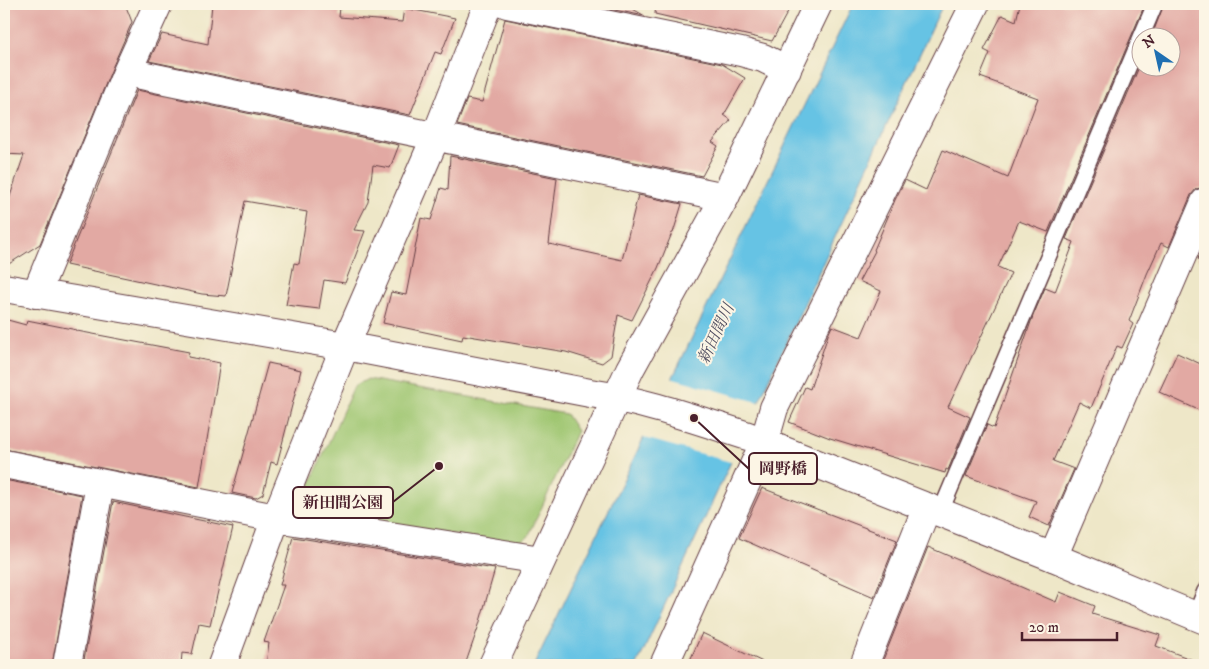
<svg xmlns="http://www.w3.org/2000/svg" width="1209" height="669" font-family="'IM FELL DW Pica','Noto Serif JP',serif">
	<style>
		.green { fill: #9fc671; stroke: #74724e }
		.water { fill: #66c3e4; stroke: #587188 }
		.pier { fill: #eee7c8 }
		.building { fill: #e2a9a3 }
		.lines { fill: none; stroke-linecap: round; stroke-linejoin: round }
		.service-casing { stroke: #633d43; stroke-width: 18 }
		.minor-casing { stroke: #633d43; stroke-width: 30 }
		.tertiary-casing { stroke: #633d43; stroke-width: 30 }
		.service { stroke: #fff; stroke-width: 15 }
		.minor { stroke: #fff; stroke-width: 28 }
		.tertiary { stroke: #fff; stroke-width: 28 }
		.labels { text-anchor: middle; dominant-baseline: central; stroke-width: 4; stroke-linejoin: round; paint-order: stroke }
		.water-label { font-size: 16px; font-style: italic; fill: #525062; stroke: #fcf5e5 }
		.leader { fill: none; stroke: #4a1f2b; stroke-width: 2 }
		.callout-dot { fill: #4a1f2b; stroke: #fcf5e5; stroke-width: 2 }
		.callout { fill: #fcf5e5; stroke: #4a1f2b; stroke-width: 2 }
		.callout-label { font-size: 16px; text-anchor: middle; font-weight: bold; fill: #4a1f2b }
	</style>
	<rect width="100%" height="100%" fill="#fcf5e5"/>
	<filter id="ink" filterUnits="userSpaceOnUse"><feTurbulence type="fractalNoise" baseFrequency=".02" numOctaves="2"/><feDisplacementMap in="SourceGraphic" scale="10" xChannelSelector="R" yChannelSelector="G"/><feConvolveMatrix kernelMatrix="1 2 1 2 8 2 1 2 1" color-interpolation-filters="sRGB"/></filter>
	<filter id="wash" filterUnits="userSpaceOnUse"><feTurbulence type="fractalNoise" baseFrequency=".0096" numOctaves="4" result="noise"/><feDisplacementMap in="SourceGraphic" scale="20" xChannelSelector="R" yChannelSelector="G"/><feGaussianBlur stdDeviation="1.12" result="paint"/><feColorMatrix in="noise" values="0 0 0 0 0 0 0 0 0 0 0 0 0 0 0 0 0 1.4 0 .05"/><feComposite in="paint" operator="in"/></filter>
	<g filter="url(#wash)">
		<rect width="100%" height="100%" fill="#eee7c8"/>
		<path class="green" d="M368 379 566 414 577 431 528 537 515 545 306 509 302 502 354 386Z"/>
		<path class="water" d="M853 4H943L637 665H534Z"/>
		<path class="pier" d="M670 377 761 403 734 463 641 437Z"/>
		<g id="blocks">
			<path class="building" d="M4 4H125L132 22 113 66 40 244 4 267V214L24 155 4 154Z
				M212 4H304L340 7 339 17 402 22 404 8 455 18 441 54 435 52 410 115 149 61 162 34 208 44Z
				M584 4H624L645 16Z
				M656 4H792L772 41 655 14Z
				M1020 4H1145L1048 232 1019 221 998 267 1011 273 948 407 970 417 948 470 946 469 945 473 830 438 789 422 805 387 810 389 828 335 832 326 861 337 881 291 859 281 875 251 874 250 895 200 905 180 926 190 943 150 1008 178 1038 98 980 77 990 53 984 50 1002 15 1016 21Z
				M1164 4H1205V187L1196 189 1191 195 1169 247 1161 243 1147 274 1129 321 1133 324 1122 348 1117 346 1091 408 1079 402 1053 461 1074 469 1049 526 1029 517 1036 501 966 476 987 425 994 428 1033 316 1045 288 1055 292 1074 242 1066 239 1142 60V68H1172V38H1151Z
				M505 19 722 64 745 78 724 115 731 120 712 142 718 146 702 176 457 125 467 99 482 102Z
				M137 90 399 145 390 168 373 165 368 202 354 230 365 231 345 283 324 280 319 309 286 305 294 263 299 264 307 212 245 201 226 296 202 294 66 265Z
				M450 156 557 178 549 244 622 260 638 195 682 204 673 233H672L658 268 632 320 618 315 611 356 602 363 566 352 463 335 462 340 383 323 391 292 406 295 421 218 431 220 441 188 448 190Z
				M1205 241V262L1198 259Z
				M4 319 26 325 27 320 77 330V331L189 352 188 357 220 363 199 487 4 449Z
				M1177 353 1205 366V413L1159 392Z
				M268 363 301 370 277 464 271 462 263 494 256 498 232 493Z
				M4 480 82 495 52 665H4Z
				M762 488 897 540 874 597 739 538Z
				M113 502 233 527 210 625 199 623 192 654 182 653 181 665H83Z
				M293 537 495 569 479 625 465 665H266L269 643 264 642 284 585H280Z
				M928 547 1056 602 1060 592 1095 606 1092 614 1160 635 1156 646 1201 663 1200 665H881Z
				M702 633 769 665H688Z"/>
		</g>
	</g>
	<g filter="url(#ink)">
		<use href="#blocks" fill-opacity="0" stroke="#633d43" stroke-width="1"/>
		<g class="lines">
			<g class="service-casing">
				<path id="service" d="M940 513 1155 4
					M1195 616 1205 591"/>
			</g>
			<g class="minor-casing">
				<path id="minor" d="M507 4 741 52 763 58 787 70
					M127 72 725 197
					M36 294 127 72 158 4
					M764 443 774 408 975 4
					M4 464 276 518 541 560
					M1053 557 1205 202
					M67 665 100 484
					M222 665 276 518 345 346 436 136 488 4
					M864 665 927 507"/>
			</g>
			<g class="tertiary-casing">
				<path id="tertiary" d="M4 288 345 346 590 393C645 401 697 420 751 437L764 443 1053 557 1205 620
					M493 665 617 397 630 369 725 197 818 4
					M664 665 764 443"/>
			</g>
			<use href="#service" class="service"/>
			<use href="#minor" class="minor"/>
			<use href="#tertiary" class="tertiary"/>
		</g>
	</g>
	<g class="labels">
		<g class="water-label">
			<text transform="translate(716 334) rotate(-65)">新田間川</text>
		</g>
	</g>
	<path class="leader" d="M694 418L749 469M439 466L393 502"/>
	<g class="callout-dot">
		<circle cx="694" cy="418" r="5"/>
		<circle cx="439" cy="466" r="5"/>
	</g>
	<g class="callout">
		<rect x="749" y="453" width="68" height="31" rx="5"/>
		<rect x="293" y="487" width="100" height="31" rx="5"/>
	</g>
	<g class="callout-label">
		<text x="783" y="474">岡野橋</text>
		<text x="343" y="508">新田間公園</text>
	</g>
	<rect width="1209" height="669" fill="none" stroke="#fcf5e5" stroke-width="20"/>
	<g transform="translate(1156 52) rotate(326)"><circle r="24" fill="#fcf5e5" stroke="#b59f9b"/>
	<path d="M0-4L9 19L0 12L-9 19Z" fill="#1f6fb2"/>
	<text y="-8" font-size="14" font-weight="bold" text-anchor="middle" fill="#4a1f2b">N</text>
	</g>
	<path d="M1022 632v8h95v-8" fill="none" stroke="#4a1f2b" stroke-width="2.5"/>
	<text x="1029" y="632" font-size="15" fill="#4a1f2b" stroke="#fcf5e5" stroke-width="4" paint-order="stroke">20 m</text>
</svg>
